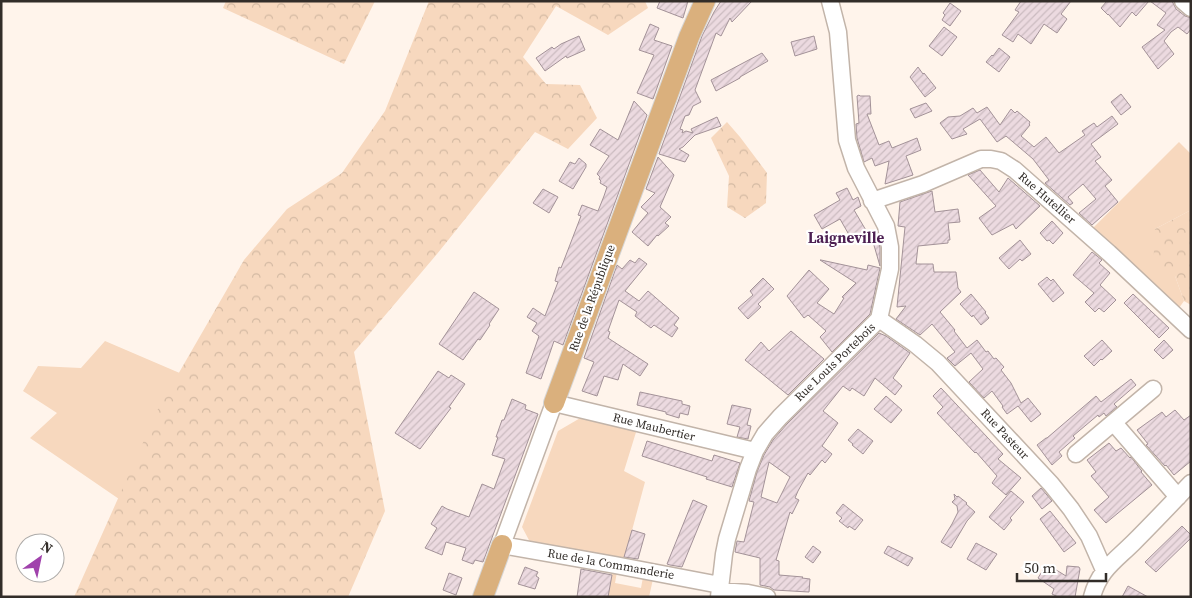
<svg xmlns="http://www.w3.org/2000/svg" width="1192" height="598" font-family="'Source Serif 4',serif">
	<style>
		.green { fill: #f7d8be }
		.forest { fill: url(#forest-crowns) }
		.building { fill: url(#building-hatch); stroke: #a39298; fill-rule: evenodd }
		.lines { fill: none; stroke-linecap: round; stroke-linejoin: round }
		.minor-casing { stroke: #c2b4a9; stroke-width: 19 }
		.major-casing { stroke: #d6d5d4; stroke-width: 22 }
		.minor { stroke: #fff; stroke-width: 16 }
		.major { stroke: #dab07d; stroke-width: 20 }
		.labels { text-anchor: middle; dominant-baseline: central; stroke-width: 4.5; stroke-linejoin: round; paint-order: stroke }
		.street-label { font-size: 12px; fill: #322d29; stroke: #fff }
		.quarter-label { font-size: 15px; font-weight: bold; fill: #4c1f52; stroke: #fff }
	</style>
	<defs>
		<pattern id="forest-crowns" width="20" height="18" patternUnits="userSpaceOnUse" patternTransform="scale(1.25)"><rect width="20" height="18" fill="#f7d8be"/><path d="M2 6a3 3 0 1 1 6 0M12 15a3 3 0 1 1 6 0" fill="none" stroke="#d4baa3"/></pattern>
		<pattern id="building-hatch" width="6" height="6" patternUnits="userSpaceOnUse" patternTransform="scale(1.25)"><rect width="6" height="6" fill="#ecdae0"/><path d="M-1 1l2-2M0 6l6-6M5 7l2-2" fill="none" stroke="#cbbbc0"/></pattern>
	</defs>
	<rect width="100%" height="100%" fill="#fff4eb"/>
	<path class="green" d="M1179 142 1191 154V210L1155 229 1175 276 1184 301 1179 308 1092 229Z
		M105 341 182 374 119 499 30 438 57 413 23 391 38 366 81 368Z
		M582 417 637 429 624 471 645 482 624 560 530 542 522 527 558 431Z
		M612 572H617L615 583 641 588 643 577 653 579 649 597 614 596 608 597Z"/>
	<path class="forest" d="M226 1H375L344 64 223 8Z
		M429 1H645L648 8 608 35 556 6 523 57 546 84 580 85 597 118 568 149 535 132 437 254 354 352 385 511 348 597H74L158 409 244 260 287 209 342 173 385 111Z
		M727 122 740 137 767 173 766 203 745 218 727 207 729 176 711 138Z
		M1191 210V305L1184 301 1175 276 1153 270 1155 229Z"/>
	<path class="building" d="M660 1H688L683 18 657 8Z
		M721 1H752L732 22 730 18 721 36 716 33 695 90 701 102 693 106 689 115 685 116 680 129 683 130 682 133 686 131 693 133 691 129 717 117 721 126 695 135 683 147 679 149 689 155 685 162 659 154 702 36 714 12Z
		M1021 1H1071L1061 14 1067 19 1057 33 1044 24 1031 44 1018 34 1013 42 1002 35 1019 12 1015 10Z
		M1107 1H1149L1136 16 1132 12 1120 27 1108 14V15L1101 8Z
		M1150 1H1172L1176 9 1185 16 1191 18V29L1187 34 1178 27 1171 32 1164 41 1174 54 1158 69 1142 47 1165 30 1157 25 1166 13Z
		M950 3 961 11 950 26 942 20 945 15 943 13Z
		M650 24 659 28 654 40 672 46 653 99 637 93 654 55 639 50Z
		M944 27 957 37 942 56 929 46Z
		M579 36 585 50 567 58 566 56 545 71 536 58 552 47 554 49 561 44Z
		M814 36 817 49 795 56 791 42Z
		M999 48 1010 57 999 72 986 62 992 55 993 56Z
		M762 53 768 61 740 77V78L716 91 711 80Z
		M918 67 923 74 924 73 936 88 925 97 910 77Z
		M1121 94 1131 107 1121 115 1111 102Z
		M859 95 860 96H870L871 114H867L879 145 889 141 892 148 917 138 921 150 906 156 913 175 885 184 889 161 875 166 872 158 864 162 857 138 856 124 859 123 857 96Z
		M634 101 647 115 563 345 554 341 541 379 526 373 539 336 532 331 537 323 527 317 533 308 545 316 558 282 555 281 559 267 561 268 581 216 578 215 582 205 598 211 604 196 607 187 600 183 601 181 599 179 600 177 597 174 609 156 590 145 600 129 618 140Z
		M926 103 932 111 915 118 910 109Z
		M987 107 1000 125 1011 109 1015 113 1017 111 1030 122 1029 124 1030 125 1021 136 1034 147 1046 137 1059 153 1085 135 1082 131 1094 123 1097 127 1112 116 1118 124 1091 144 1101 157 1095 161 1112 180 1105 186 1118 202 1092 225 1079 213 1096 199 1083 184 1068 197 1073 203 1070 205 1045 183 1049 180 1033 159 1006 136 997 142 980 119 963 129 967 134 952 139 940 123 948 117 960 116 973 108 977 113Z
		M658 157 674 175 660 207 671 217 665 223 669 226 658 236 657 235 648 246 632 232 648 213 641 207 655 193 646 189Z
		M579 158 586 164V167L573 189 559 181 570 162 575 164Z
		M980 170 999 192 1008 178 1040 206 1016 229 1013 224 992 235 979 218 996 206 968 175Z
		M847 188 853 200 858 197 861 206 854 210 867 232 852 240 840 219 822 229 814 215 840 200 836 193Z
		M543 189 558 197 549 213 533 203Z
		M932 191 935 212 958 209 960 222 948 223 950 240H948V243L918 246 916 264H933L934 272H956L958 288 961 292 940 312 955 330 954 331 967 348 977 340 986 352 988 351 994 359 996 358 1004 367 1001 370 1011 383 1021 403 1028 398 1041 414 1031 422 1018 406 1007 414 1002 407 1003 406 992 391 984 398 969 382 983 369 971 353 955 366 947 358 955 352 932 324 920 335 896 319 906 306 897 307 905 227 898 226 900 202Z
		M1052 221 1063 233 1053 244 1049 240 1047 241 1040 233Z
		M877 231 880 248V266L871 235Z
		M1020 240 1031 254 1022 261 1020 259 1009 269 999 258Z
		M1092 252 1102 260 1099 263 1110 273 1100 285 1116 300 1104 312 1099 308 1095 312 1085 302 1094 293 1073 275Z
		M639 258 647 264 625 291 639 301 648 291 679 318 674 325 678 328 672 337 654 325 651 328 635 316 637 312 619 300 608 331 610 332 608 338 648 364 640 376 623 364 618 380 604 376 597 396 582 391 594 362 584 358 617 265 622 269 630 260 635 263Z
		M820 260H821L867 270 868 265 880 268 870 314 832 352 820 337 826 331 808 315 804 318 787 296 809 270 829 289 817 303 834 314 844 298 842 297 856 283Z
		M1047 277 1051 281 1053 279 1064 293 1053 302 1038 284Z
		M763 278 774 289 758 304 761 307 748 319 738 308 753 295 750 291Z
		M474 292 499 309 489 324 490 325 480 340 478 339 463 360 439 344Z
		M971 294 986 312 985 313 989 318 981 325 973 315 972 317 960 304Z
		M1133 294 1169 328 1159 338 1124 303Z
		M791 331 824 359 788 395 745 360 761 342 769 351Z
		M879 333 886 336 910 353 893 378 902 386 895 395 875 378 864 396 852 388 850 391 843 386 823 411 838 423 822 446 832 454 825 463 822 460 810 475 808 473 798 491 795 498 799 500 792 514 790 512 776 560 779 561V575L803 577 802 578 810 579 809 592 774 590 770 587 760 585V558L735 552 737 541 744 542 754 502 749 501 757 472 764 455 773 440 787 424ZM769 462 790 477 777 503 761 497Z
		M1102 340 1112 351 1102 360 1101 359 1094 366 1084 356Z
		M1164 340 1173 350 1163 359 1154 350Z
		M438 371 449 378 451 375 465 384 449 407 451 408 420 449 395 433Z
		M1131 379 1136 385 1114 404 1117 407 1106 416 1104 413 1099 417 1098 415 1073 436 1075 438 1059 452 1062 456 1052 465 1037 445 1046 438H1047L1096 396 1101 402Z
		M941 388 1003 454 998 459 1021 478 1006 495 992 483 997 476 976 452 975 453 937 413 943 407 933 396Z
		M640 392 682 401V404L690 406 688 415 680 413 679 418 666 414V412L637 405Z
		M886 396 902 410 891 423 874 409Z
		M512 399 526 405 525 409 538 414 483 562 475 560 473 564 462 560 466 548 446 542 442 555 425 548 437 528 431 524 442 506 447 509 469 517 482 484 494 489 505 459 492 455 498 437H496L502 420H504Z
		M732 405 751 409 747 425 751 426 748 439 737 437 740 427 727 424Z
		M1175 410 1184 420 1191 415V461L1174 475 1166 465 1165 466 1146 445 1148 444 1137 430 1162 412 1166 417Z
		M858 429 873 441 863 454 852 445 853 444 848 440Z
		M647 441 712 461 714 455 740 463 732 487 706 479 707 477 642 456Z
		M1109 443 1116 451 1121 448 1130 458 1131 457 1141 470 1142 471 1141 472 1152 485 1106 523 1094 510 1109 497 1091 476 1096 472 1087 460Z
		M1041 488 1052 501 1042 509 1032 496Z
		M1011 491 1024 502 1010 518 1012 520 1004 530 989 517Z
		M954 494 957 497 958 496 967 503 966 504 975 512 967 521 951 548 941 542 952 524 958 512 957 506 952 502 955 499Z
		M693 500 707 506 682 567 670 565 667 564Z
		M843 504 863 520 855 530 849 526 848 528 839 521 842 518 836 513Z
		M1050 511 1076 543 1064 552 1040 519Z
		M1182 526 1191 535V538L1156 572 1145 562Z
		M632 530 645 534 638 559 624 557Z
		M976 543 997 554 986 570 967 559Z
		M813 546 821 552 813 563 805 557Z
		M888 546 913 558 908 566 884 553Z
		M1067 566 1079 567 1080 569 1075 597H1058L1052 594 1054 589 1038 578 1043 570 1050 574 1053 568 1066 576Z
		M525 567 538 572 536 576 539 578 535 589 518 584Z
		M581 569 612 575 608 597H577Z
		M449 573 462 578 456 595 443 590Z
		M1128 586 1148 597H1122Z"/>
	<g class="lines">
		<g class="minor-casing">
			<path id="minor" d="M1183 1 1191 8
				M872 201 923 184 981 159H991L1001 161 1015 170 1109 253 1191 330
				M879 319 915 344 938 363 1051 484 1071 509 1089 536 1104 570
				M1114 423 1178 497
				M1076 454 1153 389
				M720 585 615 565 502 545 554 403 755 451
				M720 591 748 593 767 597
				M719 597 724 554 727 539 748 469 755 451 765 434 780 417 879 319 890 269V247L886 226 856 168 847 140 838 32 830 1
				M1092 597C1099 570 1115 561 1134 542 1153 523 1172 503 1191 483"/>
		</g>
		<g class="major-casing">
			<path id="major" d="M554 403 689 37 705 1
				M483 597 502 545"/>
		</g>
		<use href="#minor" class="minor"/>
		<use href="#major" class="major"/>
	</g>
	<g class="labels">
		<g class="street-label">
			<text transform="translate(1047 198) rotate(41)">Rue Hutellier</text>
			<text transform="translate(592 298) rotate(-70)">Rue de la République</text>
			<text transform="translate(835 362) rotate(-44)">Rue Louis Portebois</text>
			<text transform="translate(654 427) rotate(14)">Rue Maubertier</text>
			<text transform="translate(1005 434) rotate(47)">Rue Pasteur</text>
			<text transform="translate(611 564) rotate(10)">Rue de la Commanderie</text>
		</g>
		<g class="quarter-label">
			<text x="846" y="237">Laigneville</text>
		</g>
	</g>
	<rect width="1192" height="598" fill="none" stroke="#322d29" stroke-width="5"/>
	<g transform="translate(40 558) rotate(33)"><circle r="24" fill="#ffffff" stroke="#adaba9"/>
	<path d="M0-4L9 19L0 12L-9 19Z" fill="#a042ac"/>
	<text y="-8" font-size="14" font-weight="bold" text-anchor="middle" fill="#322d29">N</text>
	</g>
	<path d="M1017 573v8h89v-8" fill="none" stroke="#322d29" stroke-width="2.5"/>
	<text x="1024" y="573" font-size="15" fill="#322d29" stroke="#ffffff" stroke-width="4" paint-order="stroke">50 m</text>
</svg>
